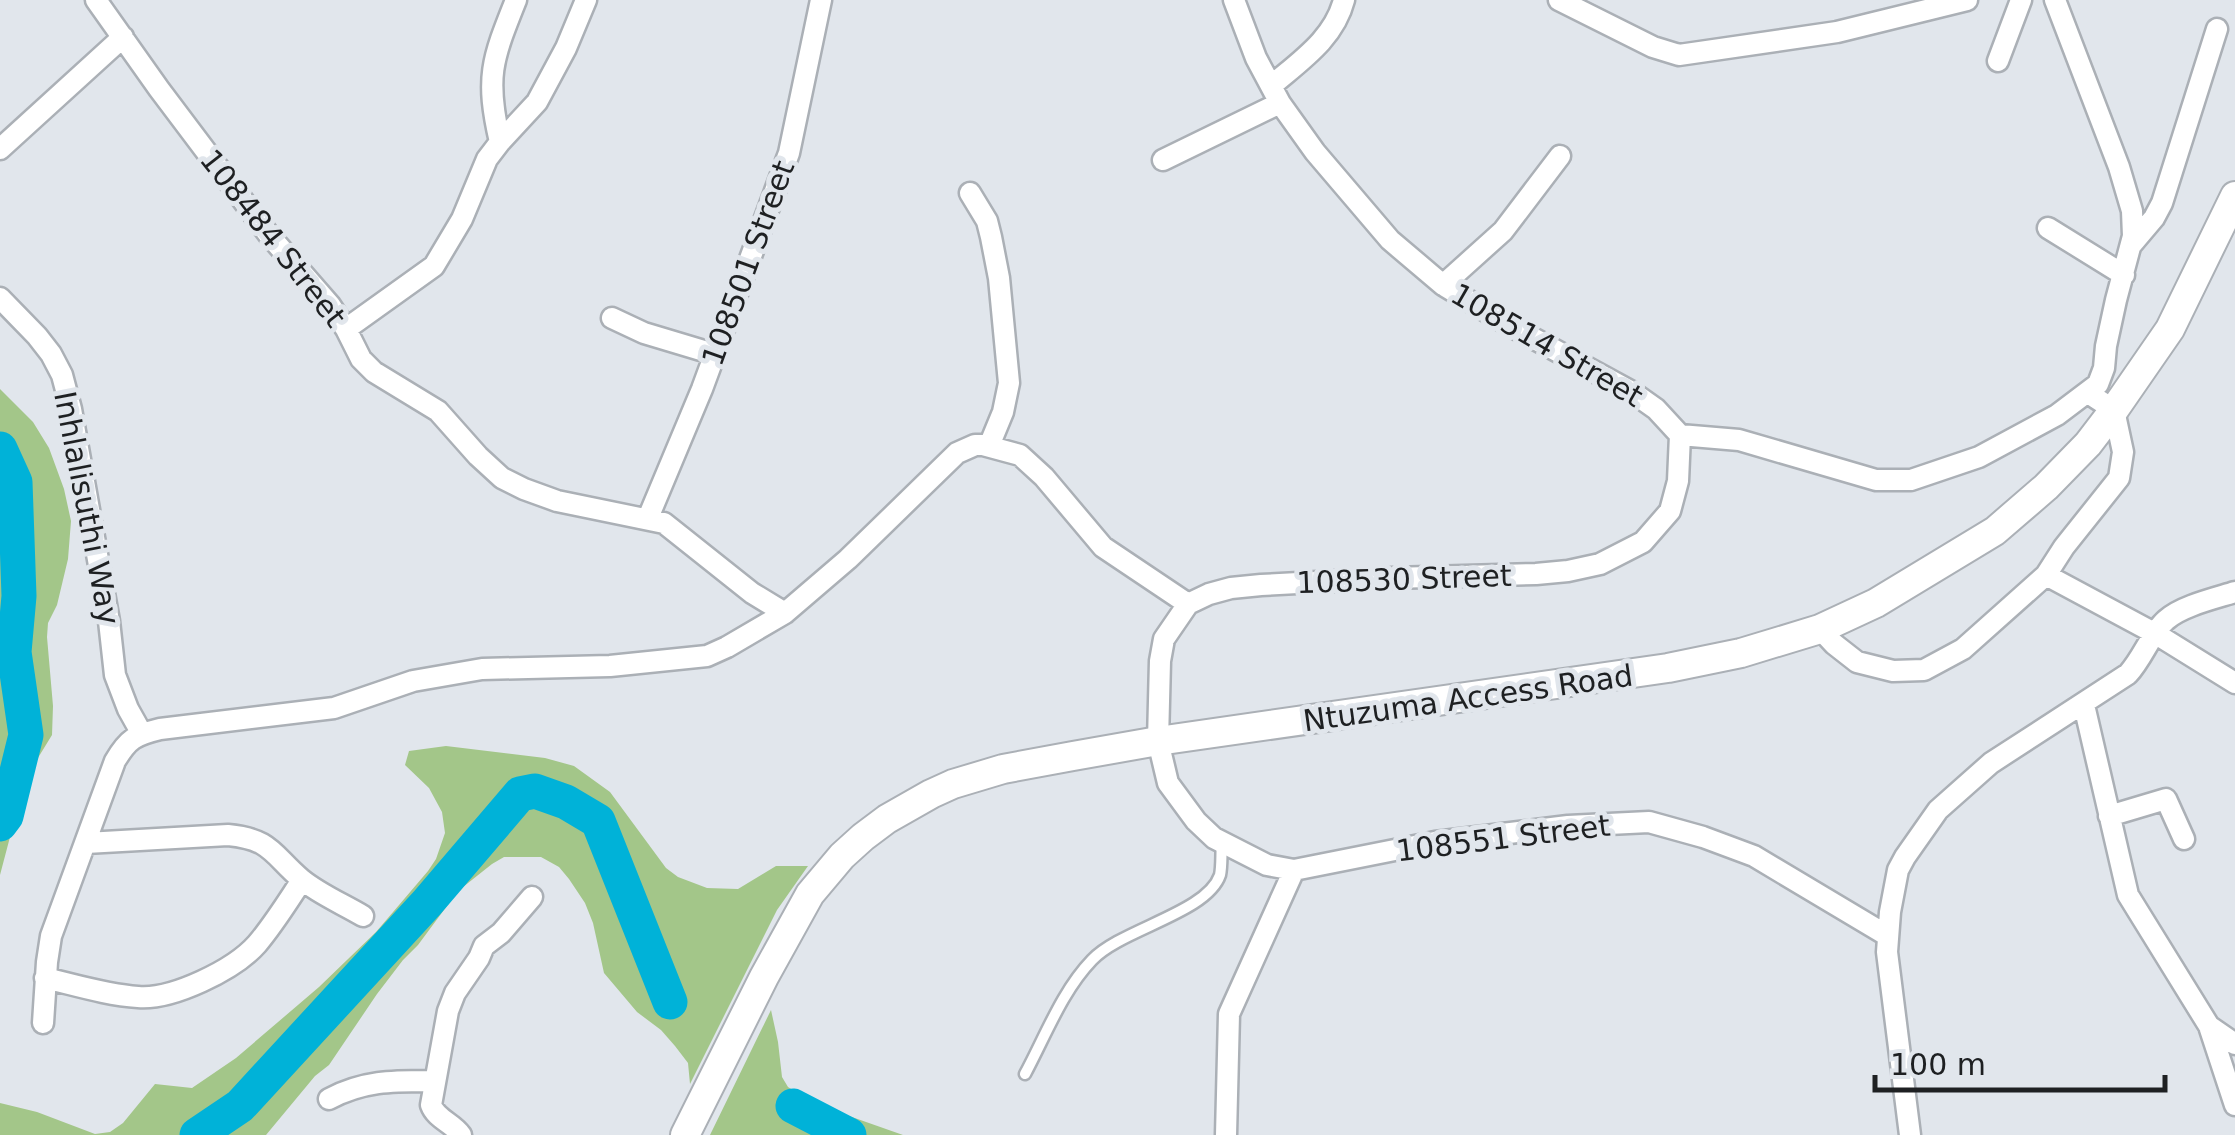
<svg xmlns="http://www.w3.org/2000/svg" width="2235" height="1135" font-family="'DejaVu Sans',sans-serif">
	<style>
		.green { fill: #a3c689 }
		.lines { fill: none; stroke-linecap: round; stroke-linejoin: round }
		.river { stroke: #00b2d8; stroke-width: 35 }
		.lane-casing { stroke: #abb0b6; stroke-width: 15 }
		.street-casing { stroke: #abb0b6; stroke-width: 25 }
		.secondary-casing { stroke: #abb0b6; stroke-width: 32 }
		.lane { stroke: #fff; stroke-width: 10 }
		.street { stroke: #fff; stroke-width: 20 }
		.secondary { stroke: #fff; stroke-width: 28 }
		.labels { text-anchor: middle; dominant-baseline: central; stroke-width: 10; stroke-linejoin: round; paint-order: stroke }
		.street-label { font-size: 30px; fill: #1e2022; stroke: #e1e6ec }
	</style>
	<rect width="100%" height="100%" fill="#e1e6ec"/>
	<path class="green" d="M0 389 33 422 49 448 64 489 71 521 68 559 57 605 48 623 47 637 53 706 52 735 33 766 20 799 0 875Z
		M446 746 545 758 574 766 610 792 666 868 678 877 707 888 738 889 776 866H808L777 910 690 1084 688 1063 675 1046 661 1030 637 1012 604 973 593 923 585 903 569 879 559 867 541 857H504L492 864 458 891 418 945 403 960 377 994 329 1065 315 1076 266 1135H0V1103L37 1112 95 1134 110 1132 123 1123 155 1084 192 1088 236 1058 319 987 376 932 428 871 436 859 445 833 442 812 429 788 405 765 409 751Z
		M771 1010 778 1042 782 1077 788 1087 815 1104 903 1135H710Z"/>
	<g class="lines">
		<path class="river" d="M0 449 15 482 19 596 14 652 26 735 6 816 0 824
			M793 1106 849 1135
			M197 1135 240 1106 427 903 520 794 535 791 566 802 598 821 670 1002"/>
		<g class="lane-casing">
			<path id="lane" d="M1025 1074C1045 1037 1062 991 1092 960 1121 929 1207 913 1220 875 1222 866 1221 853 1222 843"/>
		</g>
		<g class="street-casing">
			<path id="street" d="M96 0 159 89 269 235 330 305 346 329 361 359 374 372 438 411 478 456 502 478 524 489 557 501 664 523 752 593 785 613
				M1234 0 1256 58 1280 103 1315 152 1390 240 1443 285 1509 325 1632 392 1656 409 1680 435 1739 440 1876 480H1911L1979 457 2057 415 2098 384 2104 368 2106 346 2116 300 2133 236 2132 211 2119 167 2055 0
				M1559 0 1653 47 1679 55 1837 32 1967 0
				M1998 61 2021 0
				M1271 86C1300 61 1334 39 1344 0
				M500 142C485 77 492 60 516 0
				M0 149 123 37
				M1163 160 1280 103
				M970 193 987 221 991 237 999 278 1009 383 1003 412 989 446
				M2048 228 2124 275
				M2132 244 2154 218 2162 203 2217 29
				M1443 285 1503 231 1560 156
				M0 298 37 336 51 354 62 375 71 409 109 621 115 675 128 709 142 734
				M612 318 644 333 714 354
				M346 329 434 266 462 219 487 159 500 142 537 102 566 48 586 0
				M2088 393 2114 410 2123 452 2119 478 2064 547 2046 575 2156 634 2235 683
				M1680 435 1678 481 1670 511 1643 542 1600 564 1568 571 1536 574 1392 578 1261 585 1231 588 1209 594 1188 604 1164 639 1160 661 1158 741 1168 783 1196 821 1214 838 1267 865 1294 870 1435 842 1568 826 1649 822 1703 837 1754 856 1888 936
				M648 518 702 389 789 153 821 0
				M1820 629 1834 644 1857 662 1893 671 1924 670 1963 649 2046 575
				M2084 705 2128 895 2209 1026 2235 1105
				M2109 816 2166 799 2184 839
				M86 843 228 835C271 839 272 854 301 879 319 894 343 904 363 916
				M45 978C75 985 107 995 138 997 172 1000 234 970 257 944 274 924 288 901 302 880
				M43 1023 47 962 51 936 115 761C128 739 135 735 160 729L334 708 413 681 482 669 610 666 707 656 727 647 785 613 848 559 957 453 975 445H983L1020 455 1044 477 1103 547 1188 604
				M2209 1026 2235 1044
				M329 1099C365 1080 395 1081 434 1081
				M461 1135C453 1123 436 1119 431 1105L448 1011 455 993 479 958 484 946 501 933 532 897
				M1226 1135 1229 1014 1294 870
				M1910 1135 1887 952 1890 912 1898 870 1905 857 1938 810 1991 763 2128 674C2143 658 2151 633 2166 620 2181 606 2216 598 2235 592"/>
		</g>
		<g class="secondary-casing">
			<path id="secondary" d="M685 1135 764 977 810 894 842 856 863 837 887 819 931 794 953 784 1003 769 1073 756 1158 741 1668 668 1741 653 1820 629 1876 603 1995 531 2046 487 2088 444 2114 410 2170 329 2235 196"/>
		</g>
		<use href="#lane" class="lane"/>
		<use href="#street" class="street"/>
		<use href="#secondary" class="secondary"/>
	</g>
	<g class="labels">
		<g class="street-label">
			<text transform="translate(273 238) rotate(52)">108484 Street</text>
			<text transform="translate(748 263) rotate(-70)">108501 Street</text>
			<text transform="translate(1547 345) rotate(30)">108514 Street</text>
			<text transform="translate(87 508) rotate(79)">Inhlalisuthi Way</text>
			<text transform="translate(1404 579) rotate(-2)">108530 Street</text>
			<text transform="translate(1468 698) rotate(-8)">Ntuzuma Access Road</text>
			<text transform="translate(1503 838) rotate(-7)">108551 Street</text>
		</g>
	</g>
	<path d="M1875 1075v15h290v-15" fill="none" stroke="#1e2022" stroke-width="5"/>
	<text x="1890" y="1075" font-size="30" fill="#1e2022" stroke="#e1e6ec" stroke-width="8" paint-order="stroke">100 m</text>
</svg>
